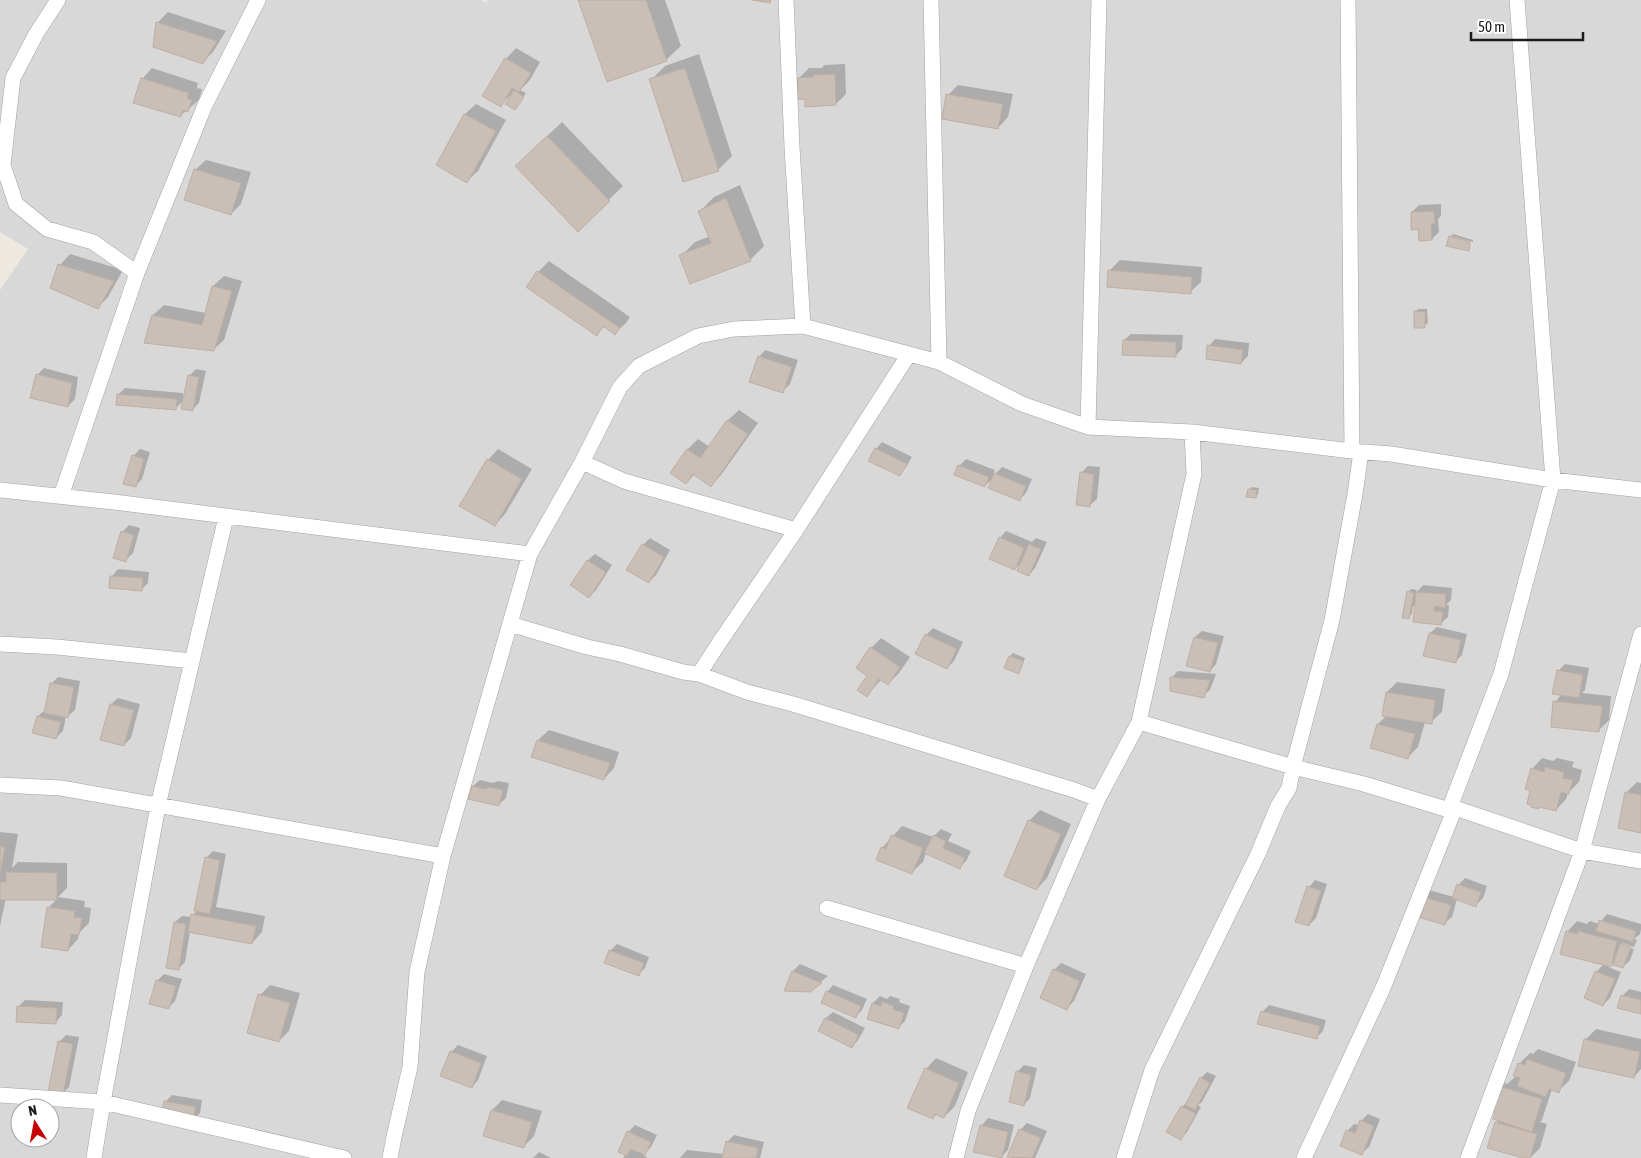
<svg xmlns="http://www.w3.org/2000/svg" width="1641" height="1158" font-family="'Asap Condensed',sans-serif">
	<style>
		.residential { fill: #d9d8d8; fill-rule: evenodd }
		.shadow { fill: #0003 }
		.building { fill: #cabfb6; stroke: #c0aea1 }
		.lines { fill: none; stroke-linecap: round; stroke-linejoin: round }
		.street-casing { stroke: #a2a2a2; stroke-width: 16 }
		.street { stroke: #fff; stroke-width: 15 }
	</style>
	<rect width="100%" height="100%" fill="#eee9e0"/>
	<path class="residential" d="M0 0H481L486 3 487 0H1641V1158H0V290L28 249 0 232ZM20 1108H50V1138H20Z"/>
	<path class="shadow" d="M580 0H665L681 46 666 60Z
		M168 12 226 31 213 52 203 62 157 23Z
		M516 48 540 62 530 80 520 90 526 93 515 109 512 94 500 105 506 59Z
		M699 54 732 156 718 170 651 80 665 66Z
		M845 64 846 94 836 104 806 98 794 92 799 87 798 79 809 68H822L824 65Z
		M152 68 198 83 197 88 202 89 199 100 180 116 142 79Z
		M958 85 1013 94 1008 117 998 128 948 95Z
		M476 104 506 120 478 171 467 181 437 165 465 114Z
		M562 122 623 186 578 230 530 152Z
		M206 160 251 172 241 204 231 214 195 170Z
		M740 185 764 246 750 260 681 256 695 242 710 236 700 211 714 197Z
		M1441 204V216L1438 219 1439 232 1432 239 1420 228 1412 212 1419 205Z
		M1453 234 1473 240V242L1451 236Z
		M70 254 123 270 108 297 98 307 60 265Z
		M1120 260 1202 267 1201 282 1190 292 1109 271Z
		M549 261 630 317 626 323 615 333 605 326 597 334 528 287 538 272Z
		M224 276 242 281 224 340 213 350 146 342 153 315 164 305 206 313 213 286Z
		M1418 309H1427L1428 323 1424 326 1415 312Z
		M1131 334 1183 335 1182 349 1175 356 1124 340Z
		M1215 339 1249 343 1248 356 1241 363 1209 346Z
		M765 350 798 360 790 384 783 391 759 357Z
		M44 368 78 377 75 399 68 406 37 375Z
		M196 369 206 371 199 403 192 410 189 376Z
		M125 388 183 393V401L175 409 118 395Z
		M739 410 758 423 721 475 711 485 695 474 686 483 672 473 688 449 698 439 710 447 728 420Z
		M882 442 912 457 906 467 899 474 876 449Z
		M140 449 150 452 142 479 135 486 133 456Z
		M498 449 532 469 505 514 495 525 488 460Z
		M966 459 995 470 993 476 1002 467 1032 479 1026 493 1020 499 994 477 985 486 959 466Z
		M1088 466 1100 467 1097 499 1090 505 1081 473Z
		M1252 487 1259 488 1258 494 1255 497 1249 490Z
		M129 525 140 528 133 553 126 560 122 532Z
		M1006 531 1032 542 1036 538 1047 542 1035 568 1029 575 1023 561 1015 569 1000 538Z
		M650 538 670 550 656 575 649 582 643 545Z
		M595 554 612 565 596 590 589 597 572 585 588 560Z
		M118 569 149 572 148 583 142 589 112 576Z
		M1423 585 1452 588 1451 600 1446 605H1449L1448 617 1441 623 1415 607 1413 606 1412 614 1409 617 1408 592 1411 589 1417 590 1416 593Z
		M1437 627 1467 634 1462 655 1455 662 1430 633Z
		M933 628 963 642 954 661 947 668 926 635Z
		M1202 631 1224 636 1216 664 1210 671 1195 637Z
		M881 638 910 657 899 673 888 684 882 679 867 695 871 648Z
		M1013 653 1025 658 1021 669 1018 672 1010 656Z
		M1565 664 1589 668 1585 690 1582 693 1611 696 1609 720 1598 731 1555 702 1562 694 1558 671Z
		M1178 671 1216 674 1210 690 1203 696 1172 677Z
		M58 677 80 681 75 710 68 716H66L63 731 56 738 38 716 45 710 51 684Z
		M1397 682 1445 689 1442 712 1431 722H1425L1418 747 1408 757 1378 724 1387 715V692Z
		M118 698 140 704 131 738 124 745 102 739 111 704Z
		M549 730 619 752 614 768 604 779 533 756 538 740Z
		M1542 758 1553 761 1557 758 1574 762 1572 767 1582 770 1579 782 1568 793 1566 799 1556 810 1540 806 1538 808 1532 789V769Z
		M480 780 493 783 498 781 509 783 506 798 499 804 473 786Z
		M1637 782 1641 783V831L1626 793Z
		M1040 810 1071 824 1047 878 1037 889 1029 821Z
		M902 826 933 837 941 829 952 834 948 841 971 851 966 861 959 868 926 853 923 862 912 872 882 848Z
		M0 832 18 834 12 868 18 862 67 863V888L58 897 85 901 84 907 91 908 89 923 79 933 78 939 68 950 48 908 57 899 6 898 0 926Z
		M213 851 226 854 216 907 265 916 262 932 252 943 190 931 185 962 178 969 175 922 182 916 192 917 197 910 206 858Z
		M1465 878 1487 886 1483 898 1476 905 1457 899 1452 917 1445 923 1413 914 1425 889 1454 897 1458 885Z
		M1315 880 1327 884 1316 918 1309 925V887Z
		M1607 914 1641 924V929L1640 934 1634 939 1637 940 1634 947 1623 943V946L1634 949 1630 960 1623 967 1612 963 1608 967 1621 972 1610 998 1603 1005 1596 972 1604 964 1567 932 1577 921 1587 924 1590 921 1599 924Z
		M617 944 649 957 645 968 638 975 610 951Z
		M1061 963 1086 974 1074 1001 1067 1008 1054 970Z
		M800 964 828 976 810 991 785 990 793 971Z
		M164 974 182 979 175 1001 168 1008 157 981Z
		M270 985 300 993 289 1031 279 1041 260 995Z
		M833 985 867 999 862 1010 855 1017 827 992Z
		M1629 989 1641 992V1012L1622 996Z
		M880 996 887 999 890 996 900 999 899 1002 910 1006 905 1021 898 1028 868 1018 873 1003Z
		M25 1000 63 1002 62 1015 56 1022 18 1007Z
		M1269 1005 1326 1020 1323 1031 1316 1038 1262 1012Z
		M833 1012 865 1028 858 1040 852 1047 820 1030 826 1018Z
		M1596 1029 1641 1039V1069L1634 1077 1585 1040Z
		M66 1035 79 1037 69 1087 62 1094 59 1042Z
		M458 1045 487 1056 478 1080 472 1087 451 1052Z
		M1538 1049 1576 1062 1569 1081 1558 1091 1552 1089 1542 1120 1540 1122 1547 1124 1540 1148 1530 1158H1527L1496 1123 1499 1120 1494 1094 1504 1083 1507 1084 1515 1077 1519 1064 1530 1053 1533 1054Z
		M936 1058 968 1072 955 1106 944 1117 937 1114 933 1118 926 1069Z
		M1024 1065 1037 1068 1030 1098 1024 1105 1017 1072Z
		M1207 1072 1216 1076 1202 1102 1198 1105 1201 1107 1187 1132 1181 1138 1182 1107 1189 1100 1201 1078Z
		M172 1095 202 1100 200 1113 193 1120 165 1102Z
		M502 1100 542 1111 534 1136 524 1146 485 1135 492 1110Z
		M1368 1114 1380 1119 1369 1147 1362 1153 1342 1146 1348 1130 1354 1124 1359 1125 1361 1121Z
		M988 1118 1014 1125 1008 1150 1001 1157 975 1151 982 1125Z
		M1027 1123 1047 1131 1035 1158H1013L1009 1156 1020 1130Z
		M635 1125 657 1135 651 1147 643 1155 647 1157 646 1158H623L626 1154 628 1132Z
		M734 1135 764 1142 760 1158H680L687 1150 724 1154 727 1142Z
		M539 1152 551 1158H533Z"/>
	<path class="building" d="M578 0H646L667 61 607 82Z
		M752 0H771L770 3Z
		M156 22 217 41 203 64 153 47Z
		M505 58 531 73 519 92 512 88 501 107 482 96Z
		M685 68 719 171 683 182 649 79Z
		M835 74 836 105 805 107V99L793 100 792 92 798 91 797 78 813 77V75Z
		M141 78 189 93 187 98 192 100 188 112 183 110 181 117 133 103Z
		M514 90 524 97 515 110 505 104Z
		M946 94 1003 104 998 129 942 119Z
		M464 114 496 131 467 183 436 165Z
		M547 136 610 201 578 232 515 166Z
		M194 169 241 183 231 215 184 200Z
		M726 198 751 261 690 284 679 255 711 243 698 211Z
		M1434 211 1435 224H1431L1432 240 1419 241 1418 229 1411 230V212Z
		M1449 236 1470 242 1469 251 1446 246Z
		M58 264 114 281 98 309 50 288Z
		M1108 270 1192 277 1191 294 1107 287Z
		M537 271 620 328 615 335 603 326 597 336 526 287Z
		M212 286 232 291 214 351 144 343 152 315 202 325Z
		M1414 311 1425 312V328H1414Z
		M1123 340 1176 342V357L1122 355Z
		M1207 345 1243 350 1241 364 1206 359Z
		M758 356 792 367 783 393 749 382Z
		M36 374 72 383 68 407 30 398Z
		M188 375 199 377 193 411 181 409Z
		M117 394 177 399 176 410 116 405Z
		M727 420 748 434 711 487 693 474 686 484 670 473 687 449 700 458Z
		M875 448 907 464 900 476 868 461Z
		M132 455 144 459 136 487 123 484Z
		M487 459 522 479 495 526 459 506Z
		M958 465 989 477 985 487 954 475Z
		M1080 472 1094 474 1090 507 1076 505Z
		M994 473 1026 486 1020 501 988 488Z
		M1248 489 1257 490 1256 498 1246 497Z
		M121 531 134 535 126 562 113 558Z
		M999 537 1024 548 1015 570 989 559Z
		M642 544 664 557 649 583 626 570Z
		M1029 544 1041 549 1029 576 1017 571Z
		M587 560 606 572 589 598 570 585Z
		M110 576 143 578 142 591 109 588Z
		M1407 591 1414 593 1409 619 1402 618Z
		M1416 592 1446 594 1445 608 1434 606V611L1443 612 1441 625 1413 622Z
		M1429 633 1461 640 1456 663 1423 656Z
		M925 634 957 649 947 669 915 654Z
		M1194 637 1218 643 1210 672 1186 666Z
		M870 647 900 667 888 685 879 679 867 697 857 690 867 676 856 668Z
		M1009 656 1023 661 1019 674 1004 668Z
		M1557 670 1583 675 1579 698 1552 694Z
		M1170 677 1210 680 1204 698 1170 691Z
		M50 683 74 687 68 718 44 713Z
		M1386 692 1435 700 1432 724 1382 716Z
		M1553 701 1602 706 1599 732 1551 727Z
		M110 704 134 710 124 746 100 740Z
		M37 716 61 722 56 739 32 733Z
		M1377 724 1415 734 1408 759 1370 748Z
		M537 740 610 763 604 780 531 757Z
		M1545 767 1564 772 1563 778 1573 780 1569 794 1561 792 1556 811 1539 807V809L1531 807V805L1527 804 1530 790 1525 789 1531 768 1544 772Z
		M472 786 485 789 490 787 503 790 499 806 468 799Z
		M1625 792 1641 795V833L1618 828Z
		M1028 820 1061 834 1037 890 1004 876Z
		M891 835 923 848 912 874 876 860 881 847 886 849Z
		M933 835 946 841 943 848 965 858 960 869 924 853Z
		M0 847H5L0 874Z
		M205 857 220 860 210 914 194 911Z
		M6 872 57 873V900H0V882H6Z
		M1457 884 1481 892 1476 907 1452 898Z
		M1307 886 1321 891 1309 926 1295 922Z
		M1417 895 1451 905 1445 925 1411 915Z
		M47 907 75 911 74 917 82 918 79 935 71 934 68 951 41 947Z
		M191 914 256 926 252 944 188 932Z
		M1599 920 1636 931 1633 942 1596 931Z
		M174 922 186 924 179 970 166 968Z
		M1566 931 1577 934 1578 931 1617 941 1611 967 1560 954Z
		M1620 943 1631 947 1623 968 1613 965Z
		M609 950 644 963 639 976 604 963Z
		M1053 969 1080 981 1067 1010 1040 998Z
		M792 971 822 983 810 992 784 991Z
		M1595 971 1615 979 1603 1006 1584 998Z
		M156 980 176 986 169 1009 149 1004Z
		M826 991 861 1006 856 1018 821 1003Z
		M258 994 290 1003 279 1042 247 1033Z
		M1621 995 1641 1000V1014L1617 1008Z
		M882 1002 894 1006 893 1009 904 1013 899 1029 867 1019 872 1003 881 1006Z
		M17 1006 57 1008 56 1024 16 1022Z
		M1261 1011 1320 1026 1317 1039 1257 1024Z
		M825 1018 859 1035 852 1048 818 1031Z
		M1584 1039 1640 1052 1634 1078 1578 1066Z
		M58 1041 73 1044 63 1095 48 1092Z
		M450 1051 481 1063 472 1088 440 1076Z
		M1527 1059 1566 1073 1559 1093 1549 1089 1546 1097 1517 1086 1520 1078 1513 1076 1518 1063 1525 1065Z
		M925 1068 959 1083 944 1118 935 1114 933 1119 907 1108Z
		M1016 1071 1031 1075 1024 1106 1009 1102Z
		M1200 1077 1210 1083 1195 1110 1185 1105Z
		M1502 1087 1542 1099 1532 1132 1493 1119 1495 1111 1488 1109 1492 1093 1500 1096Z
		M164 1101 196 1107 193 1121 161 1116Z
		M1181 1106 1196 1114 1181 1140 1166 1132Z
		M491 1110 532 1122 524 1148 483 1136Z
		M1360 1120 1374 1126 1362 1155 1340 1146 1346 1130 1355 1133Z
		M1495 1122 1537 1134 1530 1158H1523L1487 1148Z
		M980 1125 1008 1132 1002 1158 973 1152Z
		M1019 1129 1041 1138 1032 1158 1007 1157Z
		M627 1131 651 1142 645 1155 630 1149 627 1156 618 1152Z
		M726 1141 758 1148 756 1158H722Z"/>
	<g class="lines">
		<g class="street-casing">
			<path id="street" d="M58 0 36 34 13 78 3 165 16 204 47 229 93 242 137 273
				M786 0 792 147 803 326
				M931 0 939 362
				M1348 0 1352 451
				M1088 427 1099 0
				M582 462 624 481 796 530
				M0 490 114 502 530 554
				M61 496 137 273 205 105 258 0
				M510 624 587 647 620 654 683 672 699 674 747 692 793 704 1074 790 1098 799
				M0 644 57 647 192 661
				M699 674 719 643 796 530 909 354
				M1139 722 1293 767 1364 784 1449 810 1455 808 1582 851 1641 861
				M0 785 61 788 443 856
				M1449 810 1501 674 1553 480 1517 0
				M827 908 1026 966
				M0 1095 103 1102 344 1158
				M94 1158 103 1102 158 806 226 517
				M390 1158 394 1137 410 1067 417 972 443 856 530 554 582 462 620 387 639 366 698 336 734 329 803 326 939 362 1022 404 1088 427 1192 432 1352 451 1391 454 1553 480 1641 490
				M956 1158 968 1111 1026 966 1098 799 1139 722 1194 474 1192 432
				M1124 1158 1152 1070 1258 854 1278 806 1289 788 1293 767 1332 620 1355 494 1361 452
				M1304 1158 1383 988 1455 808
				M1468 1158 1582 851 1641 634"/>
		</g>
		<use href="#street" class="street"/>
	</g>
	<g transform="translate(35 1123) rotate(349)"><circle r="24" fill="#ffffff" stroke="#a4a4a4"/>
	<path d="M0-4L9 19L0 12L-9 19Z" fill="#c60004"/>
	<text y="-8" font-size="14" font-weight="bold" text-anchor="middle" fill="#1b1b1b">N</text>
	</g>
	<path d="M1471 32v8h112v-8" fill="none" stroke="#1b1b1b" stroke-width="2.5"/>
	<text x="1478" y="32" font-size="15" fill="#1b1b1b" stroke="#ffffff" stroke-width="4" paint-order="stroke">50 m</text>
</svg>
